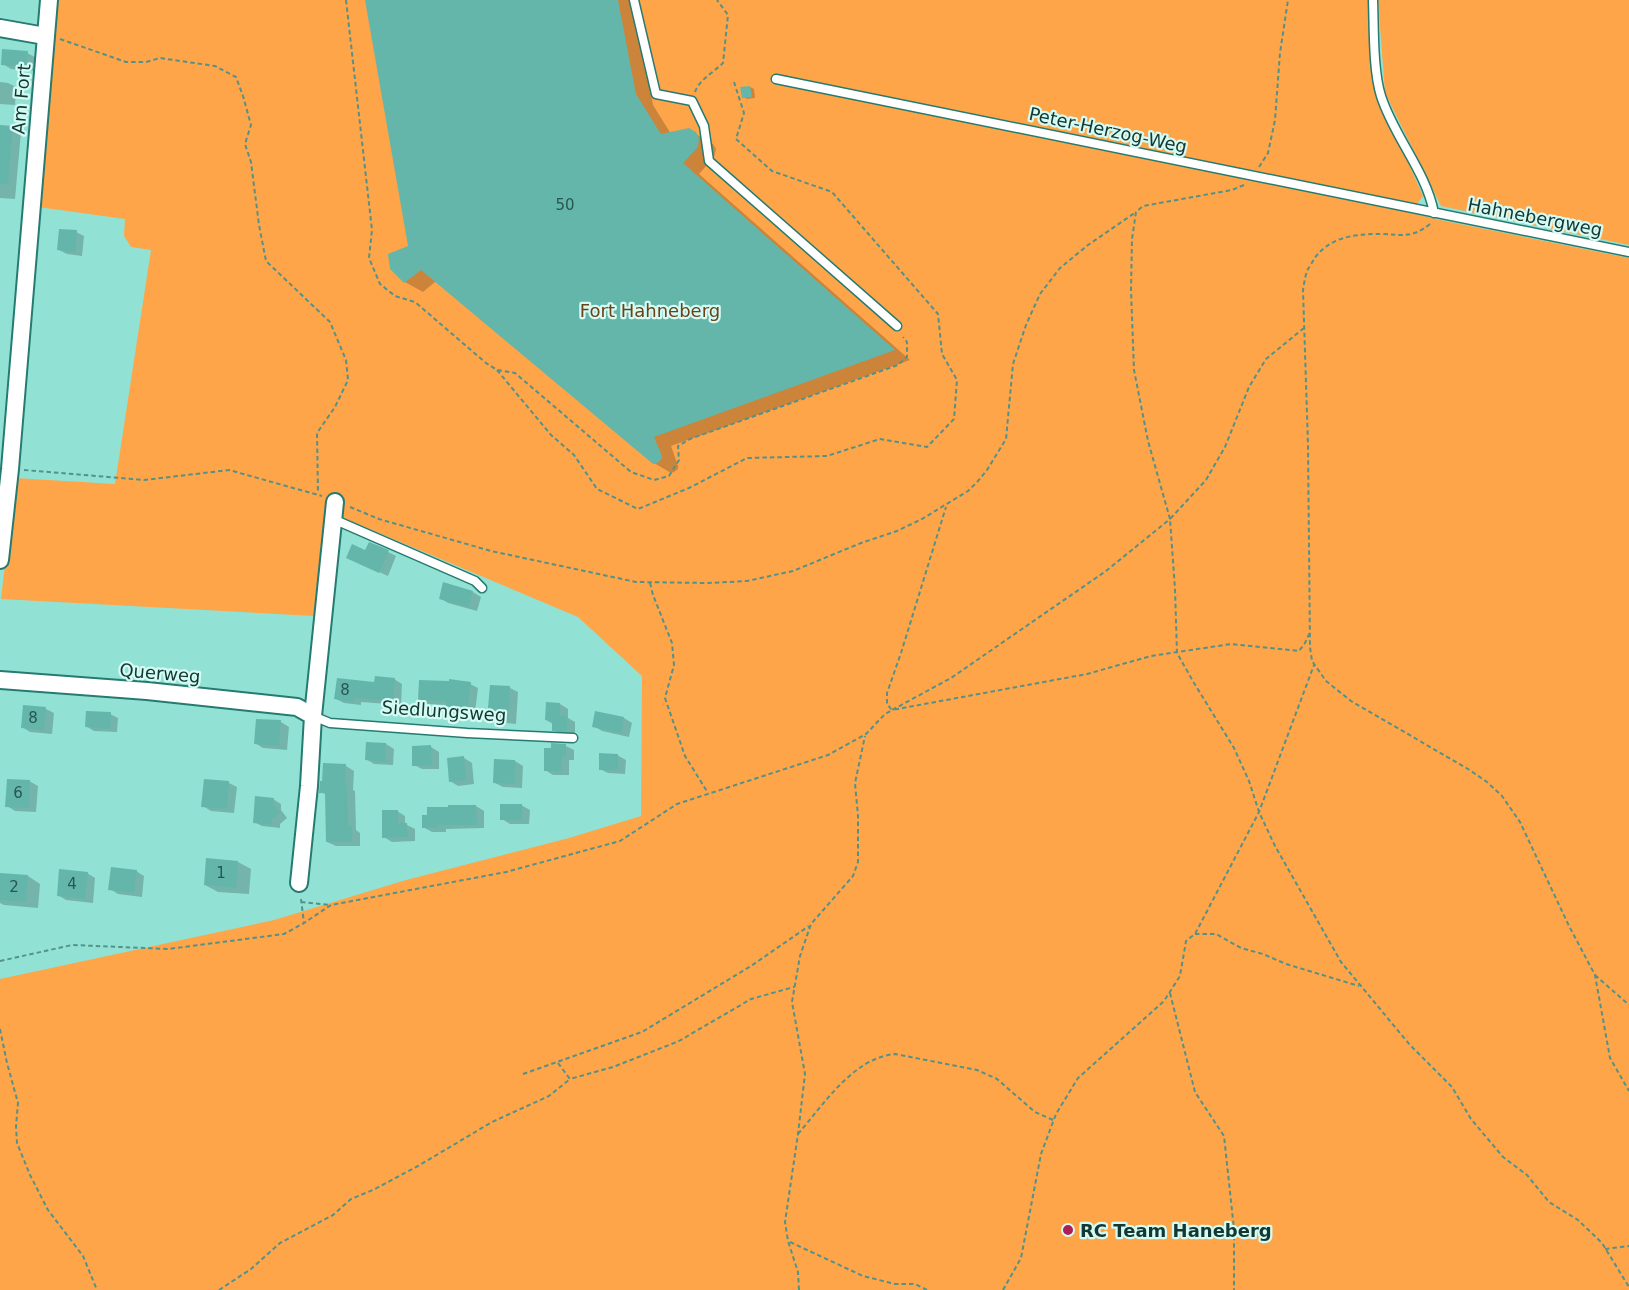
<svg xmlns="http://www.w3.org/2000/svg" width="1629" height="1290" font-family="'DejaVu Sans',sans-serif">
	<style>
		.green { fill: #fea549 }
		.shadow { fill: #0003 }
		.building { fill: #65b6aa }
		.lines { fill: none; stroke-linecap: round; stroke-linejoin: round }
		.lane-casing { stroke: #257b70; stroke-width: 11 }
		.street-casing { stroke: #257b70; stroke-width: 20 }
		.path { stroke: #569188; stroke-width: 2; stroke-dasharray: 4.5 3; stroke-linecap: butt }
		.lane { stroke: #fff; stroke-width: 8 }
		.street { stroke: #fff; stroke-width: 16 }
		.poi-dot { fill: #ad1e57; stroke: #d4fbf4; stroke-width: 2 }
		.labels { text-anchor: middle; dominant-baseline: central; stroke-width: 4.5; stroke-linejoin: round; paint-order: stroke }
		.number-label { font-size: 15px; fill: #285750 }
		.street-label { font-size: 18px; fill: #143732; stroke: #d4fbf4 }
		.park-label { font-size: 18px; fill: #6a4219; stroke: #d4fbf4 }
		.poi-label { font-size: 18px; font-weight: bold; fill: #143732; stroke: #d4fbf4; text-anchor: start }
	</style>
	<rect width="100%" height="100%" fill="#91e2d5"/>
	<path class="green" d="M54 0H1369L1374 85 1423 196 1417 204 1280 182 1445 221 1629 258V1290H0V979L274 920 406 880 569 838 641 816 642 676 578 617 329 512 314 616 1 599 15 478 115 484 151 250 131 247 124 236 125 219 38 207Z
		M1378 0H1629V245L1441 206 1385 93Z"/>
	<path class="shadow" d="M366 0H633L653 105 671 134 689 130 713 144 716 149 714 157 699 174 910 360 671 446 678 466V469L674 472 671 473 654 463 436 281 423 292 405 282 409 247Z
		M27 53 35 57 34 71 11 69 3 64Z
		M0 82 8 83 16 87 15 105 0 104Z
		M750 87 754 89 755 98 747 99 743 97Z
		M0 127 13 128 21 132 15 199 0 198Z
		M76 232 84 236 82 256 67 254 59 250Z
		M366 552H388L396 556 388 576 356 562Z
		M444 584 473 592 481 597 477 611 448 603 440 598Z
		M394 679 402 684 401 705 361 702V705L344 703 336 699 375 684Z
		M470 684 478 688 475 712 455 710 446 705 428 704 420 699Z
		M491 686 510 688 518 692 516 724 497 722 489 718Z
		M560 704 568 709V718L575 722V735L561 734 553 730V724L546 720Z
		M46 709 54 713 52 734 30 732 22 727Z
		M110 714 118 718 117 732 94 731 86 726Z
		M624 718 632 723 629 737 602 731 594 726Z
		M257 720 281 722 289 727 287 750 263 748 255 743Z
		M386 744 394 749 393 765 374 764 366 759Z
		M566 746 574 750V760H569V775H553L545 770Z
		M431 747 439 752V769H422L414 765Z
		M617 755 626 760 625 774 608 773 600 769Z
		M464 758 472 763 474 784 458 786 450 781Z
		M515 761 523 766 522 788 503 787 495 783Z
		M346 766 354 771 353 790 355 791 356 830 360 833V846H336L327 842V795L320 792Z
		M29 781 38 786 36 812 15 811 7 806Z
		M229 783 237 787 234 813 211 811 203 806Z
		M273 799 281 804V810L287 818 280 824V828L262 826 254 822Z
		M521 805 530 810 529 824H510L502 819Z
		M476 806 484 811V828L446 829V832H432L423 827Z
		M397 811 405 816V824L415 829V841L392 842 384 837Z
		M207 860 238 862 251 869 249 894 218 892 205 885Z
		M136 871 144 876 142 897 118 894 110 889Z
		M87 873 95 878 93 903 66 900 58 895Z
		M0 874 28 876 40 884 38 908 4 905 0 903Z"/>
	<path class="building" d="M365 0H618L636 94 661 134 689 128 696 132 699 138 698 147 683 163 895 350 654 437 662 456 661 460 657 463 653 464 421 270 404 283 390 269 388 254 408 246Z
		M2 49 28 51 26 67 1 65Z
		M750 86 752 97 742 98 740 87Z
		M0 125 13 126 8 184H0Z
		M59 229 77 230 75 252 57 250Z
		M369 542 389 550 379 573 346 558 352 544 365 550Z
		M443 582 473 591 468 607 439 599Z
		M375 676 395 678 393 701 354 698 353 702 334 699 337 678 374 682Z
		M449 679 471 682 467 709 446 706V701L418 700 419 680 449 681Z
		M490 685 510 686 508 720 487 719Z
		M546 702 560 703V716H567V731H552V721L545 720Z
		M23 705 46 707 44 730 21 728Z
		M86 711 111 712 110 729 85 727Z
		M595 711 624 717 621 733 592 727Z
		M256 719 281 720 279 746 254 744Z
		M366 742 386 743 385 762 365 760Z
		M551 743 566 744V756H562L561 771H544V748H551Z
		M431 745 432 765 412 766V746Z
		M599 753 618 754V770H599Z
		M464 756 466 780 449 782 447 758Z
		M494 759 515 760V784L493 783Z
		M323 763 346 764 345 784H347L348 826H352V842H326L325 793H319L320 781H322Z
		M7 779 30 780 29 808 5 807Z
		M204 779 229 781 227 809 201 807Z
		M255 796 274 798 273 804 280 813 272 819V825L253 823Z
		M500 804H522V820H500Z
		M448 805H476L477 825H438V828H422V815H427V807H448Z
		M382 810H398V823H407L408 837 382 838Z
		M206 858 238 861 236 888 204 885Z
		M111 867 137 870 134 893 108 890Z
		M59 869 88 872 85 899 57 896Z
		M0 873 28 875 26 902 0 900Z"/>
	<g class="lines">
		<g class="lane-casing">
			<path id="lane" d="M634 0 656 94 692 101 704 126 709 161 897 326
				M1373 0C1374 28 1373 71 1381 96 1394 137 1426 171 1434 213
				M776 79 1629 252
				M333 519 475 581 482 588
				M313 716 330 723 467 733 573 738"/>
		</g>
		<g class="street-casing">
			<path id="street" d="M0 28 45 36
				M0 560 10 469 49 0
				M0 680 147 691 297 707 313 716
				M299 883 309 786 313 716 335 502"/>
		</g>
		<path class="path" d="M346 0 372 230 369 258 380 284 395 296 415 302 486 363 497 370 515 373 631 472 654 480 669 476 679 460 678 446 690 439 898 365 907 357V342L903 337
			M60 39 126 62H146L160 58 215 66 236 77 243 96 251 125 245 144 251 162 259 225 266 261 330 322 346 360 348 380 335 407 317 433 318 493
			M695 92C699 80 714 72 723 63L728 15 717 0
			M1259 167 1268 153 1275 120 1280 53 1288 0
			M1244 185 1232 190 1143 206 1136 212 1132 239 1131 290 1134 370 1148 441 1170 519 1106 571 951 678 892 710 1087 674 1151 656 1231 644 1299 651 1305 643 1310 632
			M1430 224C1413 238 1402 235 1382 234 1356 234 1330 236 1314 259 1312 263 1309 267 1307 271 1305 277 1304 284 1303 290L1308 445 1310 647 1312 661 1326 681 1351 701 1468 769 1487 782 1502 796 1520 822 1569 926 1595 975 1610 1058 1629 1091
			M1304 328 1266 359 1249 387 1225 447 1206 480 1170 519 1175 589 1177 653 1194 683 1234 748 1249 781 1259 812 1275 846 1341 962 1410 1045 1452 1087 1471 1119 1503 1157 1527 1175 1549 1202 1578 1220 1602 1243 1629 1287
			M497 370 551 435 574 455 597 489 638 509 689 488 747 458 827 456 880 439 927 447 954 419 957 380 942 354 938 314 832 192 772 171 736 139 744 113 734 82
			M24 470 144 480 229 470 322 496
			M350 507 379 519 491 551 636 582 708 583 747 581 793 571 861 543 897 531 922 519 968 491 978 481 987 470 1006 439 1013 364 1026 325 1040 294 1060 268 1088 245 1136 212
			M650 583 653 595 672 643 674 665 665 698 685 756 708 793
			M301 899 304 923
			M301 902 331 905
			M1195 934H1216L1241 948 1263 954 1286 964 1359 986
			M0 961 72 945 168 949 284 934 304 923 331 905 506 872 620 841 677 804 828 755 866 734 885 714 892 710 887 704V693L901 653 946 507
			M1595 975 1629 1005
			M1170 993 1195 1092 1224 1136 1234 1229V1290
			M0 1029 7 1063 18 1103 16 1126 17 1143 30 1175 48 1210 83 1256 97 1290
			M558 1063 570 1079 613 1067 679 1041 751 999 794 987
			M523 1074 642 1032 751 966 809 926
			M798 1134C824 1104 853 1058 895 1054L977 1070 997 1079 1035 1112 1053 1120
			M790 1242 863 1276 895 1284H915L927 1290
			M1605 1249 1629 1246
			M219 1290 251 1269 280 1243 333 1215 351 1199 373 1190 418 1166 492 1122 549 1096 570 1079
			M799 1290 798 1272 788 1241 785 1222 798 1134 805 1074 792 1002 800 956 811 924 853 876 858 862V816L855 783 865 736
			M1003 1290 1021 1258 1041 1154 1056 1114 1078 1078 1164 1001 1180 976 1186 941 1195 934 1259 812 1314 665"/>
		<use href="#lane" class="lane"/>
		<use href="#street" class="street"/>
	</g>
	<circle class="poi-dot" cx="1068" cy="1230" r="6"/>
	<g class="labels">
		<g class="number-label">
			<text x="565" y="205">50</text>
			<text x="345" y="690">8</text>
			<text x="33" y="718">8</text>
			<text x="18" y="793">6</text>
			<text x="221" y="873">1</text>
			<text x="72" y="884">4</text>
			<text x="14" y="887">2</text>
		</g>
		<g class="street-label">
			<text transform="translate(21 99) rotate(-85)">Am Fort</text>
			<text transform="translate(1108 130) rotate(12)">Peter-Herzog-Weg</text>
			<text transform="translate(1535 217) rotate(11)">Hahnebergweg</text>
			<text transform="translate(160 673) rotate(5)">Querweg</text>
			<text transform="translate(444 711) rotate(4)">Siedlungsweg</text>
		</g>
		<g class="park-label">
			<text x="650" y="310">Fort Hahneberg</text>
		</g>
		<g class="poi-label">
			<text x="1080" y="1230">RC Team Haneberg</text>
		</g>
	</g>
</svg>
